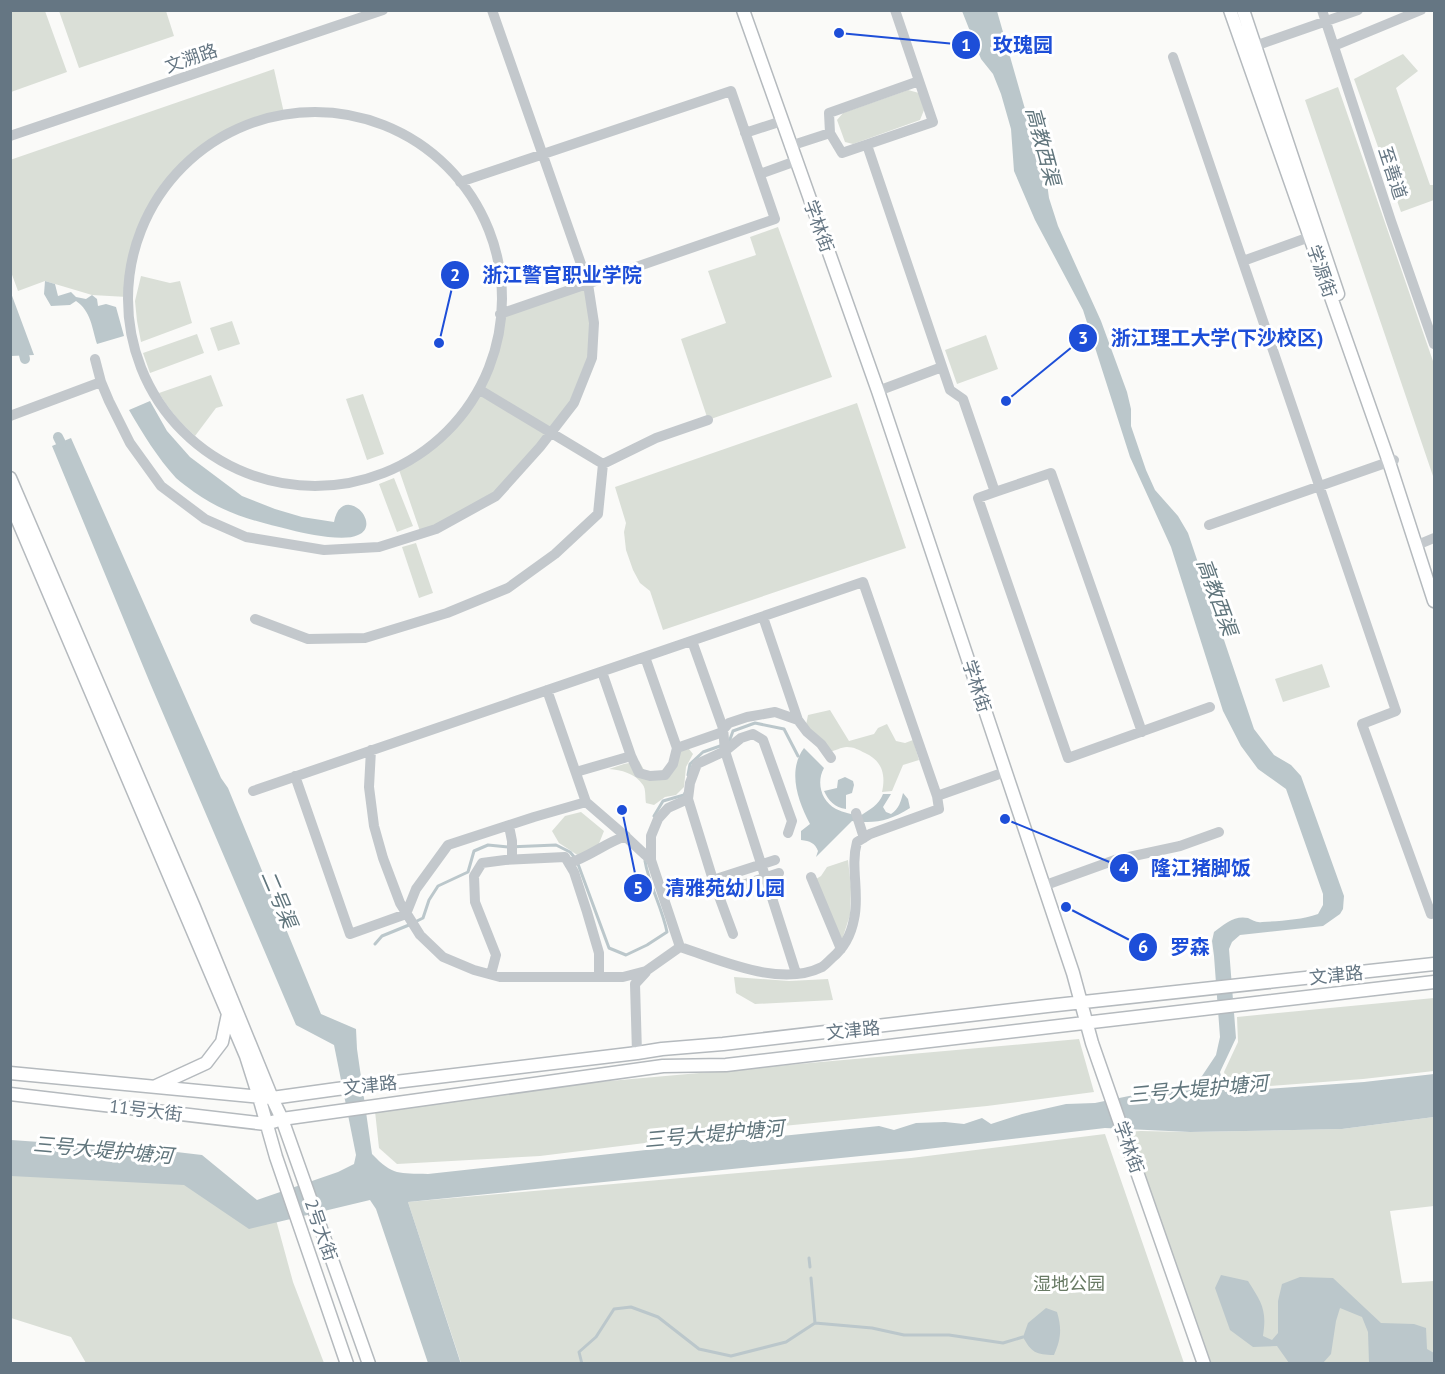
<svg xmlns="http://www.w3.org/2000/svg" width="1445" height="1374" font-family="'PT Sans','Noto Sans SC',sans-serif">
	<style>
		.green { fill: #dadfd7 }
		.water { fill: #bbc7cb }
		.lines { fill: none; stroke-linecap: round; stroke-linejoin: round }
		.stream { stroke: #bbc7cb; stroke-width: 3 }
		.canal { stroke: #bbc7cb; stroke-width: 10 }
		.major-casing { stroke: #b5babe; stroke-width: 15 }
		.minor { stroke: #c3c8cc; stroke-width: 10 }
		.major { stroke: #fff; stroke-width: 12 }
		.labels { text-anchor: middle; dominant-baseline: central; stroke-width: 6; stroke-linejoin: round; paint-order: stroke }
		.street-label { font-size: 18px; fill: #657683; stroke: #fff }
		.park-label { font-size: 18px; fill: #687a64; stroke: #fff }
		.water-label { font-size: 20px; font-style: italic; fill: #60757c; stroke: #fff }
		.leader { fill: none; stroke: #1d4ed8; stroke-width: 2 }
		.callout-dot { fill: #1d4ed8; stroke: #fff; stroke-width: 2 }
		.mark-label { font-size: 18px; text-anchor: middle; font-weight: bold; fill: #fff }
		.callout-label { font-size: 20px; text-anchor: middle; font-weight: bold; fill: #1d4ed8; stroke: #fff; stroke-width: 6; stroke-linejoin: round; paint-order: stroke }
	</style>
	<rect width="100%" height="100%" fill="#fafaf8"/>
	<path class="green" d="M11 10 45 11 67 72 11 92Z
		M59 11H166L174 36 79 68Z
		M1403 54 1418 71 1396 88 1430 185H1434V200L1401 212 1354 79Z
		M274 69 284 113 234 129 190 158 156 198 135 245 127 297 92 295 45 281 18 291 11 272 10 160Z
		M1338 87 1434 364V479L1305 100Z
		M908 90 919 93 924 110 920 120 853 144 845 142 837 120 843 113Z
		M778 227 832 377 708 420 681 339 726 323 708 271 756 255 750 237Z
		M141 276 170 283 180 281 192 323 141 342 137 321 135 301Z
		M588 284 592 358 574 403 496 496 421 534 398 467 407 463 449 432 480 390 498 340 500 314Z
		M232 321 240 344 218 351 210 328Z
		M197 334 204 353 150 373 143 353Z
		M986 335 998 369 957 384 945 350Z
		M211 375 223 406 216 408 195 436C180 423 169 409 159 393Z
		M363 394 384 454 367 460 346 399Z
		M857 403 906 548 663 630 650 591 640 583 633 570 626 550 624 532 626 523 615 487Z
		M394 478 413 526 397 532 379 484Z
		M416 543 433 593 419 598 402 547Z
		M1322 664 1330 687 1283 702 1275 679Z
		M830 710 849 741 874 734 878 728 887 724 896 741 905 743 913 740 919 760 903 765 892 791 882 792C886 774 882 761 865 753 859 750 854 747 847 747 841 747 835 751 829 752L806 725 808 715Z
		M689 749 693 754 686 767 684 787 676 795 665 797 654 805 646 803C645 798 646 789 643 785 635 773 621 770 609 769L624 764 639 761 644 770 659 773 668 765 680 750Z
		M581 812 604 831 598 846 582 858 559 843 552 831 565 816Z
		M848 860 851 887 850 915 842 940 816 879 821 876 827 867Z
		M734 977 789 981 828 979 833 1000 755 1004 736 993Z
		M1434 998V1071L1363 1079 1229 1089 1224 1072 1238 1042 1237 1017Z
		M1079 1039 1094 1092 987 1106 783 1126 540 1156 397 1164 379 1148 374 1102Z
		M1434 1117V1206L1390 1211 1402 1283 1434 1281V1363H1204L1123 1132 1141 1131 1190 1132 1342 1129Z
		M1105 1134 1184 1363H461L408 1202 911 1158Z
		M11 1157 191 1164 275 1216 293 1282 324 1363H86L71 1337 11 1318Z"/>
	<path class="water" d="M962 11H997L1031 130 1046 176 1049 198 1058 226 1101 321 1127 392 1131 409V426L1146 470 1155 490 1178 516 1188 533 1254 729 1274 755 1291 765 1301 776 1344 896 1343 909 1340 914 1323 926 1240 935 1232 942 1229 949 1236 1038 1220 1072 1225 1092 1364 1082 1434 1074V1117L1342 1129 1190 1132 1105 1128 910 1151 408 1202 461 1364 428 1363 376 1209 370 1200 249 1229 184 1185 11 1176V1140L168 1151 202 1155 257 1200 338 1172 354 1164 356 1155 334 1045 296 1025 150 683 52 446 71 438 221 778 228 788 321 1014 356 1029 357 1049 372 1154C393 1176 399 1173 428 1174L673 1147 879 1126 894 1130 916 1123 945 1122 964 1124 982 1118 991 1124 1022 1114 1066 1104 1095 1103 1129 1096 1186 1088 1202 1076 1216 1055 1220 1037 1214 956 1212 941 1214 932C1224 924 1235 915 1248 918 1253 920 1256 923 1262 922 1280 921 1301 920 1318 914L1323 905V894L1286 789 1258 769 1241 746 1223 711 1171 547 1130 457 1083 310 1035 220 1014 171 1011 129 1001 94 993 74 981 59Z
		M45 281 55 284 58 296 71 292 76 297 86 299 92 295 97 299 98 306 106 304 116 307 124 336 97 344C92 328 91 311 76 301L70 305 51 306 44 294Z
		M10 293H11L34 355 11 356V354Z
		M150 401 167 431 190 457 242 496 275 509 302 517 334 522C342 481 384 524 358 535 344 542 307 534 291 530 254 521 225 514 194 492 188 487 181 483 176 478 157 457 143 434 129 410Z
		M804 748 824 768C816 782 821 801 836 809 844 813 852 814 860 816 869 810 879 805 883 794H891L883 807 886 812 891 814C899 809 901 801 903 793L908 799 910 808C889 821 876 824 852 821L816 857 818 851C815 843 810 841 801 840V831L810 824C798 801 787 771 804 748Z
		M845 777 853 781 854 785 852 793 846 795V809C835 808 828 800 824 791L837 788 838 780Z
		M1221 1275 1248 1281C1262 1303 1267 1310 1263 1336L1272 1340 1278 1333V1301L1282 1284 1300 1277 1333 1278 1381 1323 1414 1324 1426 1328 1427 1349 1434 1353V1363H1369L1368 1332 1362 1317 1340 1308 1336 1321 1331 1354 1323 1363H1289L1277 1346 1253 1347 1230 1330 1215 1288Z
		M1046 1308 1057 1312C1062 1329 1061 1339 1054 1355 1036 1355 1031 1352 1023 1337L1028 1323Z"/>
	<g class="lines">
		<path class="stream" d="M729 742 733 731 755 723 784 729 798 756
			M688 775 690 764 703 752 723 745
			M654 816 663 801 684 795 685 793
			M578 864 609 948 626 955 647 945 667 932C662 907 649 885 645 861
			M415 922 423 918 429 900 438 886 468 872 474 851 488 845 508 847 556 845 570 852 575 858
			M375 944 382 936 409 925
			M809 1258 810 1267
			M811 1278 815 1323
			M582 1364 579 1352 596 1337 614 1309 631 1307 658 1317 699 1349 731 1356 786 1342 815 1323 872 1328 904 1335H949L1003 1343 1023 1337"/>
		<path class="canal" d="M24 355 25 359
			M58 437 61 443"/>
		<g class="major-casing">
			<path id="major" d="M743 10 878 391 1073 973 1092 1043 1204 1364
				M1230 10 1389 462 1434 601
				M1243 10 1338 294
				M10 478 194 907 272 1098 282 1119 369 1364
				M10 502 246 1056 259 1097 276 1157 347 1364
				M10 1073 272 1098 337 1089 637 1053 662 1049 723 1044 1047 1006 1434 964
				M156 1086 206 1063 222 1042 228 1014
				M10 1094 266 1124 282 1119 663 1066 726 1065 1434 982"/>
		</g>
		<path class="minor" d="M1322 10 1391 221 1434 344
			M1255 46 1358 10
			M1334 46 1421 10
			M1173 57 1396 711 1362 724 1431 914
			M128 299a187 187 0 1 1 374 0a187 187 0 1 1-374 0Z
			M745 133 782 121
			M830 133 842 153 933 122 895 10
			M10 136 383 10
			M867 145 950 390 963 399 995 492 978 498 1068 758 1210 707
			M790 146 830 133 829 113 919 81
			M760 174 796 161
			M460 182 731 91 775 219 500 314
			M1243 261 1315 235
			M95 359 101 382 109 401 130 443 161 486 205 519 246 537 324 550 379 547 436 529 496 496 540 447 574 403 592 358 594 323 588 284 492 10
			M480 390 603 464
			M878 391 942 367
			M10 416 101 382
			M995 492 1051 473 1142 732
			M1209 525 1394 460
			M1422 543 1434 538
			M763 617 798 720
			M255 619 308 639 365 638 447 613 508 588 555 554 598 514 603 464 656 438 708 420
			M692 641 723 728 725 751 796 973
			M547 690 586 802 623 834 640 850 651 860
			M677 748 720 733 729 723 747 717 775 712 798 720 807 732 821 744 831 758
			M371 750 369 787 374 826 383 858 400 903 420 935 443 957 474 970 500 977H623L646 971 680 947C721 960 780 988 822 967 825 965 829 961 832 958 844 948 851 935 854 919 860 894 850 867 857 842L870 834 939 809 937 796 1005 772
			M631 756 639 773 650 776 665 775 673 764 677 748 645 657
			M576 772 631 756 602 672
			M295 776 350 934 406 914 416 889 448 845 534 817 586 802
			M253 791 863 582 937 796
			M688 799 713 880 733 934
			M856 813 864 838
			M509 826 512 841V859
			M569 863C589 857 605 843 626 836
			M811 877 841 949
			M713 880 775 860
			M1043 886 1115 860 1180 846 1219 832
			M718 893 779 873
			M680 947 651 860V836L658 819 668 808 688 799 690 783 697 764 725 751 741 738 753 734 763 740 792 821 788 833
			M491 974 496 955 475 902 474 876 482 863 505 860 565 857 574 872 587 912 599 953V977
			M637 1053 635 984 646 972"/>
		<use href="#major" class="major"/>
	</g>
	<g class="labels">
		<g class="street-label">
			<text transform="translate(191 58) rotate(-19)">文溯路</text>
			<text transform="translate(1393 173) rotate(72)">至善道</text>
			<text transform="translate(819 226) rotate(70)">学林街</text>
			<text transform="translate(1322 271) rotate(71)">学源街</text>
			<text transform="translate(977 686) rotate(72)">学林街</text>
			<text transform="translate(1336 975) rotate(-6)">文津路</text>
			<text transform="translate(853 1030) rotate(-6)">文津路</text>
			<text transform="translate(370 1085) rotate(-6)">文津路</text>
			<text transform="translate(146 1110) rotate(7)">11号大街</text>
			<text transform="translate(1129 1147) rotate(70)">学林街</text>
			<text transform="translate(321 1230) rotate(71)">2号大街</text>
		</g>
		<g class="park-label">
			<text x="1069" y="1283">湿地公园</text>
		</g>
		<g class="water-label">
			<text transform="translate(1043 146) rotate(75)">高教西渠</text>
			<text transform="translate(1217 597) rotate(70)">高教西渠</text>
			<text transform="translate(279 899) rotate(67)">二号渠</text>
			<text transform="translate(1198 1089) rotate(-5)">三号大堤护塘河</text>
			<text transform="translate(714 1134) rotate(-5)">三号大堤护塘河</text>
			<text transform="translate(103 1150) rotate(5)">三号大堤护塘河</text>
		</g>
	</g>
	<path class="leader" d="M839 33L966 45M439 343L455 275M1006 401L1083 338M1005 819L1124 868M622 810L638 888M1066 907L1143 947"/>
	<g class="callout-dot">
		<circle cx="839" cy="33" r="6"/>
		<circle cx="439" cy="343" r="6"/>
		<circle cx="1006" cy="401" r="6"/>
		<circle cx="1005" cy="819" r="6"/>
		<circle cx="622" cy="810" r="6"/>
		<circle cx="1066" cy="907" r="6"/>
		<circle cx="966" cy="45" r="15"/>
		<circle cx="455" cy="275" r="15"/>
		<circle cx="1083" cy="338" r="15"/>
		<circle cx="1124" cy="868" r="15"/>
		<circle cx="638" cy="888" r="15"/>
		<circle cx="1143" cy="947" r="15"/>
	</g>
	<g class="mark-label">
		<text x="966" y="51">1</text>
		<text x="455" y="281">2</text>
		<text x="1083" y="344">3</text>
		<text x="1124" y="874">4</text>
		<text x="638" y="894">5</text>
		<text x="1143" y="953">6</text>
	</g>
	<g class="callout-label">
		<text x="1023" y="52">玫瑰园</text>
		<text x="562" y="282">浙江警官职业学院</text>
		<text x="1217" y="345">浙江理工大学(下沙校区)</text>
		<text x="1201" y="875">隆江猪脚饭</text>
		<text x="725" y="895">清雅苑幼儿园</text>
		<text x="1190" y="954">罗森</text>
	</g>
	<rect width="1445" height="1374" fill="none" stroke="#657683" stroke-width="24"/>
</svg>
